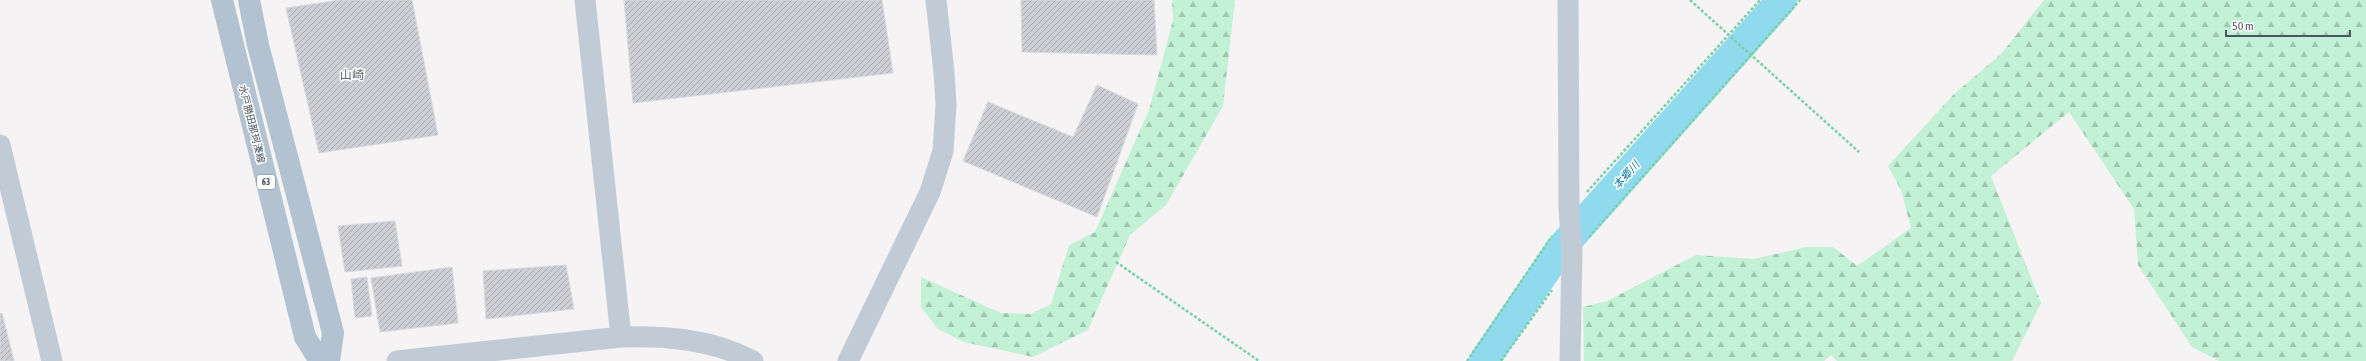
<svg xmlns="http://www.w3.org/2000/svg" width="2366" height="361" font-family="'Asap Condensed','Noto Sans JP',sans-serif">
	<style>
		.forest { fill: url(#forest-firs) }
		.lines { fill: none; stroke-linecap: round; stroke-linejoin: round }
		.river { stroke: #90daee; stroke-width: 30 }
		.building { fill: url(#building-hatch); stroke: #d7d9de }
		.path { stroke: #7ad0a6; stroke-width: 2.5; stroke-dasharray: 3 2; stroke-linecap: butt }
		.secondary { stroke: #c1cbd6; stroke-width: 21 }
		.primary { stroke: #b3c2d1; stroke-width: 22 }
		.labels { text-anchor: middle; dominant-baseline: central; stroke-width: 3; stroke-linejoin: round; paint-order: stroke }
		.shield { fill: #fff; stroke: #808990; stroke-width: 1 }
		.shield-label { font-size: 9px; font-weight: bold; fill: #4a5661 }
		.street-label { font-size: 10px; fill: #4a5661; stroke: #fff }
		.water-label { font-size: 11px; font-style: italic; fill: #0c7c9b; stroke: #fff }
		.quarter-label { font-size: 12px; fill: #5f6368; stroke: #fff }
	</style>
	<defs>
		<pattern id="forest-firs" width="22" height="20" patternUnits="userSpaceOnUse"><rect width="22" height="20" fill="#c3f1d5"/><path d="M5 1l3.5 6h-7zM16 11l3.5 6h-7z" fill="#a0c6b0"/></pattern>
		<pattern id="building-hatch" width="6" height="6" patternUnits="userSpaceOnUse"><rect width="6" height="6" fill="#cdcfd5"/><path d="M-1 1l2-2M0 6l6-6M5 7l2-2" fill="none" stroke="#a8abb0"/></pattern>
	</defs>
	<rect width="100%" height="100%" fill="#f5f3f3"/>
	<path class="forest" d="M1172 0H1235L1223 106 1166 205 1130 235 1088 330 1033 357 964 342 938 329 921 307V277L1001 313 1030 314 1051 304 1069 245 1095 232 1149 110 1173 20Z
		M2044 0H2366V361H2219L2192 347 2138 265 2134 209 2069 112 1991 176 2041 303 2012 361H1837L1831 355 1824 361H1584L1583 307 1607 301 1696 255 1754 259 1806 247H1833L1857 266 1911 228 1901 190 1888 166 1953 95 2002 53Z"/>
	<g class="lines">
		<path class="river" d="M1484 361 1561 248 1782 0"/>
	</g>
	<path class="building" d="M340 0H412L438 135 319 153 286 8Z
		M624 0H882L893 73 633 103Z
		M1021 0H1154L1157 55 1022 52Z
		M1097 85 1138 104 1097 217 963 161 988 102 1073 137Z
		M395 221 402 266 345 272 338 226Z
		M566 265 574 309 486 319 483 271Z
		M452 267 458 323 380 332 371 278Z
		M367 277 372 316 355 318 351 279Z
		M2 313 14 361H0V314Z"/>
	<g class="lines">
		<path class="path" d="M1690 0 1859 152
			M1587 192 1760 0
			M1589 237 1800 0
			M1116 262 1259 361
			M1467 361 1552 236
			M1501 361 1552 290"/>
		<path class="secondary" d="M585 0 621 337
			M1568 0 1569 209 1572 251 1570 361
			M0 145 52 361
			M397 361 621 337C667 336 712 339 753 361
			M848 361 930 192 943 151 946 105 944 72 936 0"/>
		<path class="primary" d="M222 0 305 337 320 361
			M249 0 258 45 333 333 329 361"/>
	</g>
	<g class="labels">
		<rect class="shield" x="257" y="175" width="18" height="14" rx="3"/>
		<g class="shield-label">
			<text x="266" y="182">63</text>
		</g>
		<g class="street-label">
			<text transform="translate(252 124) rotate(76)">水戸勝田那珂湊線</text>
		</g>
		<g class="water-label">
			<text transform="translate(1626 175) rotate(-48)">本郷川</text>
		</g>
		<g class="quarter-label">
			<text x="352" y="75">山崎</text>
		</g>
	</g>
	<path d="M2226 30v6h124v-6" fill="none" stroke="#4a5661" stroke-width="2"/>
	<text x="2232" y="30" font-size="12" fill="#4a5661" stroke="#ffffff" stroke-width="3" paint-order="stroke">50 m</text>
</svg>
